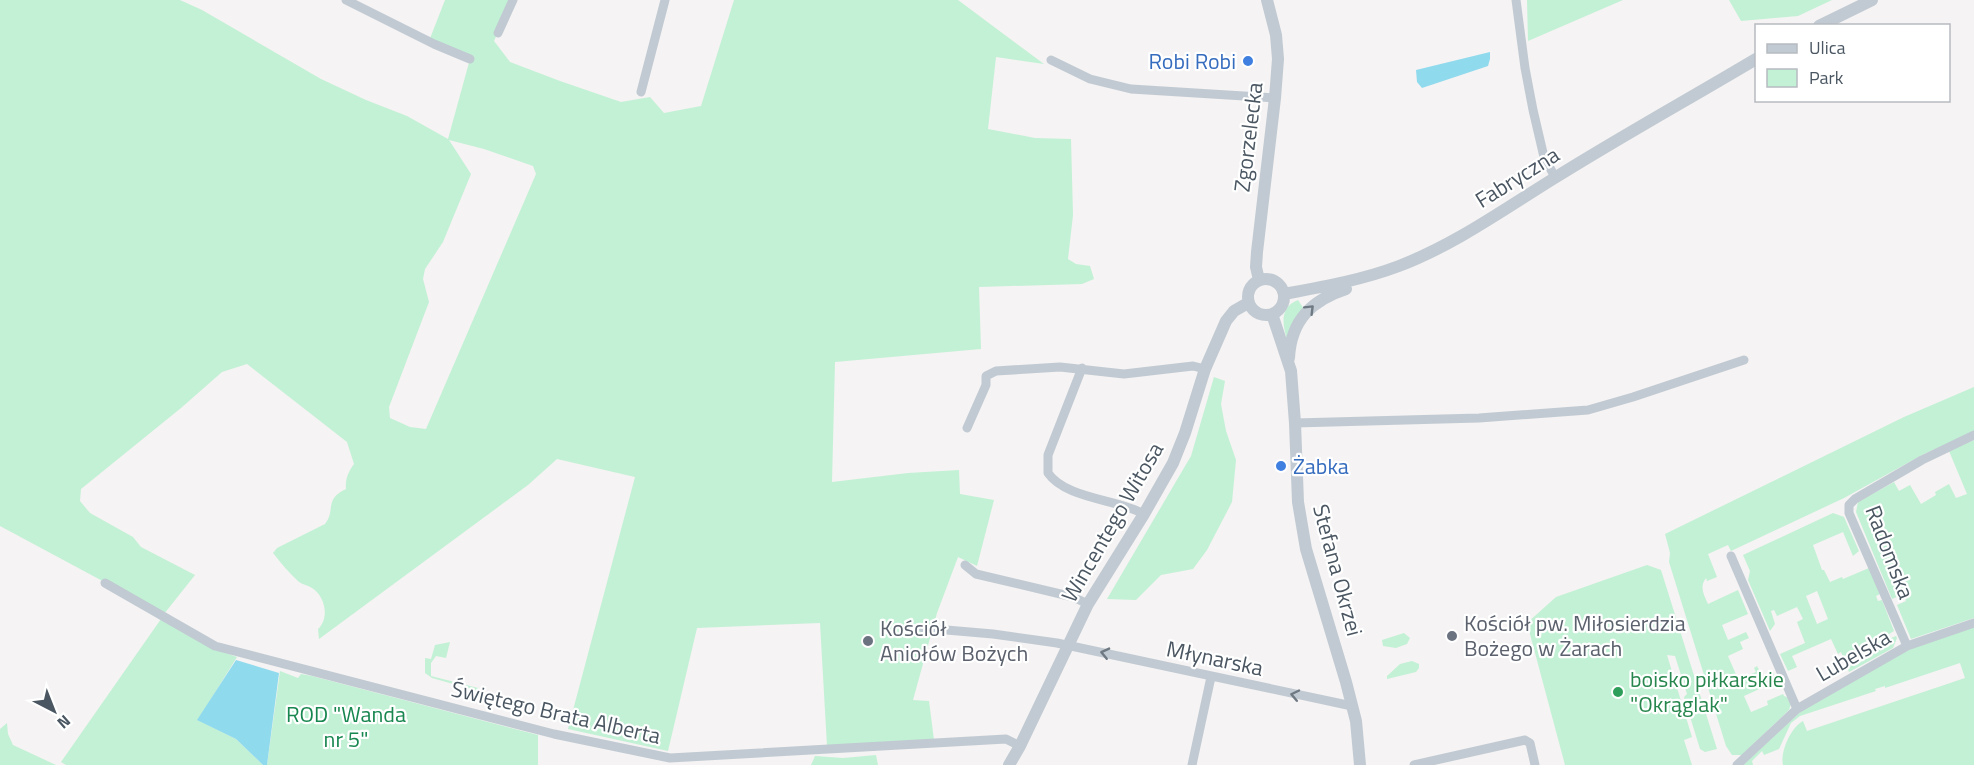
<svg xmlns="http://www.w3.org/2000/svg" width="1974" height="765" font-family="'Titillium Web',sans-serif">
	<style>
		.green { fill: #c3f1d5; fill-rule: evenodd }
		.water { fill: #90daee }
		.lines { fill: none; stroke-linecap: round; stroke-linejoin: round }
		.minor { stroke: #c1cad2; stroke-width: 9 }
		.tertiary { stroke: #c1cad2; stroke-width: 12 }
		.oneway { stroke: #6e7983 }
		.shop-dot { fill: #3f7fe0; stroke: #fff; stroke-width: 2 }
		.worship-dot { fill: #6b7280; stroke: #fff; stroke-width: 2 }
		.leisure-dot { fill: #2e9e5b; stroke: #fff; stroke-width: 2 }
		.labels { text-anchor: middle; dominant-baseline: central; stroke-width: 4.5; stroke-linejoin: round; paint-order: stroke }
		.shop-label { font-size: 22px; fill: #366cbe; stroke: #fff; text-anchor: end }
		.street-label { font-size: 22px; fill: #4a5661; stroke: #fff }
		.worship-label { font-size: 22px; fill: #5b616d; stroke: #fff; text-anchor: start }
		.leisure-label { font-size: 22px; fill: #27864d; stroke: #fff; text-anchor: start }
		.park-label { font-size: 22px; fill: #17864f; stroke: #fff }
	</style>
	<rect width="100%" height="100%" fill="#f5f3f3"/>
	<path class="green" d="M0 0H180L202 10 321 79 366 100 407 116 448 139 470 59 429 41 445 0H512L494 41 510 62 560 81 621 102 650 97 664 113 701 106 734 0H958L1044 64 996 57 988 129 1035 138 1071 139 1073 215 1068 259 1076 264 1090 266 1094 279 1082 284 979 287 981 349 835 362 832 482 908 473 959 470 960 494 994 500 977 566 958 557 937 613 913 700 929 701 934 740 827 746 820 623 697 628 668 751 568 729 635 477 557 459 528 485 319 639 318 629C330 618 325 596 312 588 308 585 303 585 299 582 289 573 281 563 273 553L277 548 325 524C336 510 324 499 346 489 345 480 348 472 354 464L347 442 247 364 222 372 181 408 81 489 80 501 90 513 133 537 141 547 195 575 164 614 0 526ZM449 140 484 149 533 166 536 174 426 429 410 427 390 418 389 407 429 302 423 279 425 269 443 242 471 174Z
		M1527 0H1623L1528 41Z
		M1729 0H1832L1798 16 1741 21Z
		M1298 300 1304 309 1287 339C1282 323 1280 307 1298 300Z
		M1214 377 1225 381 1221 404 1226 431 1236 460 1232 502 1207 550 1193 569 1161 575 1136 600 1107 599 1191 456Z
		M1974 387V432L1924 454 1844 498 1731 551 1728 545 1708 554 1717 577 1707 581 1706 578C1699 587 1704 595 1708 604L1738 590 1748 614 1722 625 1728 640 1746 632 1749 638 1740 642 1743 649 1728 656 1738 679 1756 672 1754 668 1757 666 1762 676 1773 672 1777 681 1744 696 1751 712 1768 705 1767 701 1783 694 1784 696 1789 698 1791 704 1789 710 1742 755H1732L1726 746 1669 562 1670 553 1665 534 1904 417Z
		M1974 440V618L1911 639 1897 605 1906 601 1904 594 1892 599 1856 512 1858 502 1894 482 1899 491 1910 485 1921 504 1936 495 1935 492 1949 484 1956 498 1967 494 1949 451Z
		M1833 513 1844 517 1859 551 1853 556 1843 532 1813 545 1822 570H1824L1830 582 1842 577 1843 579 1869 568 1880 594 1876 596 1878 601 1882 600 1894 631 1889 634 1891 638 1896 636 1897 638 1893 648 1849 672 1841 652 1838 654 1831 639 1792 656 1797 667 1788 671 1780 654 1805 643 1797 622 1803 619 1797 607 1777 616 1774 610 1771 611 1775 624 1770 631 1748 580 1750 571 1743 555ZM1817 591 1828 619 1817 624 1806 596Z
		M1647 565 1661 570 1717 749 1705 752 1700 749 1684 697 1687 694 1675 656 1667 655 1692 737 1684 740 1692 765H1565L1527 623 1556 597Z
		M161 619 207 646 237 657 198 720 236 739 263 765H66L61 762Z
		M1974 627V765H1783C1780 752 1791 727 1803 721L1807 731 1965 678 1960 663 1885 688V686L1875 689 1876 691 1800 716 1791 723 1779 749 1764 755 1762 751 1752 761 1753 765H1743L1800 712 1902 653 1923 643Z
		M1404 633 1410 638 1407 644 1396 648 1383 646 1382 640Z
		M450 642 446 658 436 656 431 663V676L478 688V691L432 678 425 673V658L431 659 435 645Z
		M1412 661 1419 664V668L1416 672 1387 679V676L1400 664Z
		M280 671 298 678 301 674 312 676 538 735V765H267Z
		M7 723 8 734 13 745 56 765H0V729Z
		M876 755 878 765H811L815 756 843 758Z"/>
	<path class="water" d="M1490 52V59L1488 66 1422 88 1417 82 1416 70Z
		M236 660 279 673 267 765H263L236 739 197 720Z"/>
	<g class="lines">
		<path class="minor" d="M346 0 434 44 470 59
			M1516 0 1525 68 1533 110 1544 157 1555 177
			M498 33 513 0
			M1051 60 1090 79 1131 89 1275 98
			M641 92 665 0
			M1082 368 1048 455V473C1066 499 1117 499 1144 514
			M1295 423 1479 418 1588 410 1633 397 1744 360
			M967 428 986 385V376L996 371 1060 367 1124 374 1193 366 1205 369
			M1731 556 1797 709
			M965 565 976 574 1073 597 1088 604
			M105 583 215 646 554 734 670 758 1006 739 1020 746
			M923 628 993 634 1057 643 1352 706
			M1907 646 1849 513V505L1855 499 1922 460 1974 435
			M1192 765 1211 677
			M1414 765 1525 740 1530 743 1535 765
			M1737 765 1797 709 1907 646 1974 623"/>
		<path class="tertiary" d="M1819 26 1872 0
			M1248 297a18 18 0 1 1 36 0a18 18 0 1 1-36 0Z
			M1259 280 1256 267 1257 252 1275 98 1278 59 1276 35 1267 0
			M1284 294C1322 287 1362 280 1399 266 1454 245 1503 210 1553 179 1620 137 1689 99 1756 59
			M1272 314 1291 371 1295 423 1298 502 1306 549 1346 682 1356 721 1360 765
			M1289 358C1291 320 1312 300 1346 289
			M1009 765 1020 746 1088 604 1144 514 1173 463 1185 433 1205 369 1226 321 1234 311 1248 303"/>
	</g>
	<defs><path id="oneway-chevron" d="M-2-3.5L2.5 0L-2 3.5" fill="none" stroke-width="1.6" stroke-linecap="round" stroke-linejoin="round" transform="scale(1.5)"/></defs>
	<g class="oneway">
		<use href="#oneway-chevron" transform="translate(1310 309) rotate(-45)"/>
		<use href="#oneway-chevron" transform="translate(1105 653) rotate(-167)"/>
		<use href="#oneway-chevron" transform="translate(1295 695) rotate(-168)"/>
	</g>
	<g class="shop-dot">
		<circle cx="1248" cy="61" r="6"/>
		<circle cx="1281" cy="466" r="6"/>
	</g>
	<g class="worship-dot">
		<circle cx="1452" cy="636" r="6"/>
		<circle cx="868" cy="641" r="6"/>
	</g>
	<circle class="leisure-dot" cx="1618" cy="692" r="6"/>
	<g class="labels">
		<g class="shop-label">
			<text x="1236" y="61">Robi Robi</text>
			<text x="1293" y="466" text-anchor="start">Żabka</text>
		</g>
		<g class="street-label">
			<text transform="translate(1248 137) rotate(-83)">Zgorzelecka</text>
			<text transform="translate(1517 177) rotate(-32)">Fabryczna</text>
			<text transform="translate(1112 522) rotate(-60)">Wincentego Witosa</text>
			<text transform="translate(1890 552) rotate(69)">Radomska</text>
			<text transform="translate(1338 570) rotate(75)">Stefana Okrzei</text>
			<text transform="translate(1853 655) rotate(-30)">Lubelska</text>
			<text transform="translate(1215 658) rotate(12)">Młynarska</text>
			<text transform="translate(556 712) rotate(13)">Świętego Brata Alberta</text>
		</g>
		<g class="worship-label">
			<text x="1464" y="623">Kościół pw. Miłosierdzia<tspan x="1464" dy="25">Bożego w Żarach</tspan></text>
			<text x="880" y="628">Kościół<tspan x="880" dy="25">Aniołów Bożych</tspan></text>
		</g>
		<g class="leisure-label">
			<text x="1630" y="679">boisko piłkarskie<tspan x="1630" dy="25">"Okrąglak"</tspan></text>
		</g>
		<g class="park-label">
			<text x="346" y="714">ROD "Wanda<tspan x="346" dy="25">nr 5"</tspan></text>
		</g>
	</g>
	<rect x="1755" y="24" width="195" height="78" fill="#ffffff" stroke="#b7bbc0" stroke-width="1.5"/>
	<rect x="1767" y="44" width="30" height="9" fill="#c1cad2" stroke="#b7bbc0" stroke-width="1.5"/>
	<text x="1809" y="54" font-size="18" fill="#4a5661">Ulica</text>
	<rect x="1767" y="69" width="30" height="18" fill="#c3f1d5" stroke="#b7bbc0" stroke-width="1.5"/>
	<text x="1809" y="84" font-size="18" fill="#4a5661">Park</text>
	<g transform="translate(54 711) rotate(138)" stroke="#ffffff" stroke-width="4.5" paint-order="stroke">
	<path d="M0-4.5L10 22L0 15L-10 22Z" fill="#4a5661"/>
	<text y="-9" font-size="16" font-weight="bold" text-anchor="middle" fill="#4a5661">N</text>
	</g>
</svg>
